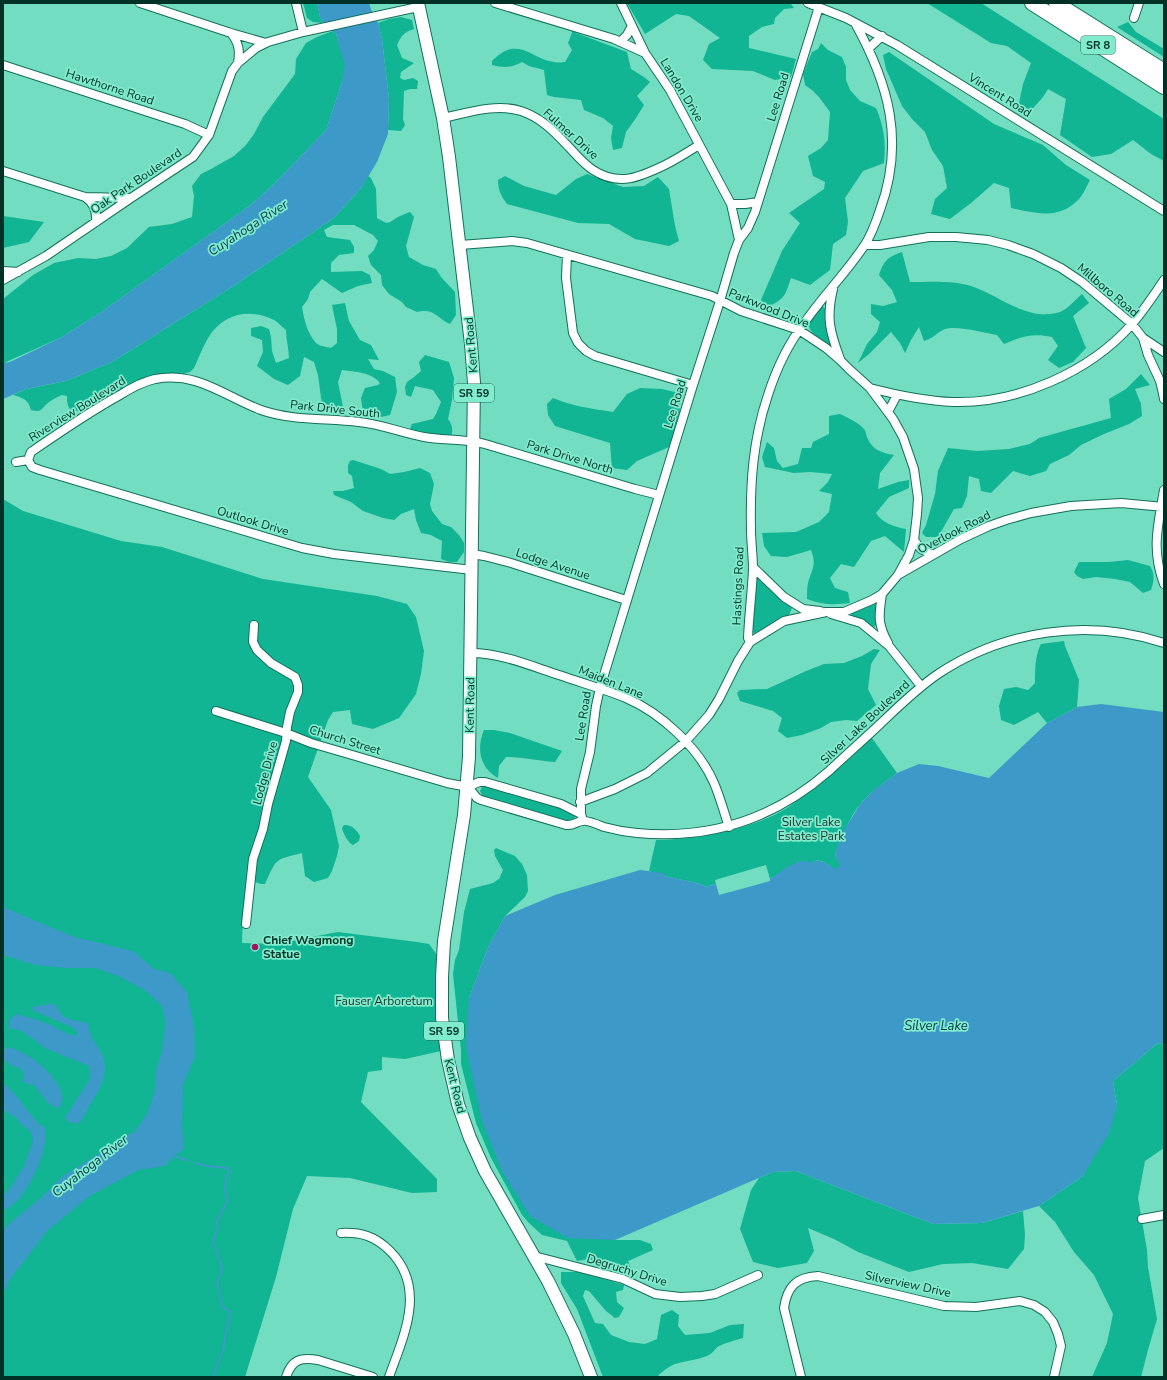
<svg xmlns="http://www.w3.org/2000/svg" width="1167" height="1380" font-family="'Nunito Sans',sans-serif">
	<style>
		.green { fill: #11b493 }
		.water { fill: #3d9ac8 }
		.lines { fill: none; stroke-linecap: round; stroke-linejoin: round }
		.stream { stroke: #3d9ac8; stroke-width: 2 }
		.street-casing { stroke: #14705b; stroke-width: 10 }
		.primary-casing { stroke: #14705b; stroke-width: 14 }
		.highway-casing { stroke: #14705b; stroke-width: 16 }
		.street { stroke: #fff; stroke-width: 8 }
		.primary { stroke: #fff; stroke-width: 12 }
		.highway { stroke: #fff; stroke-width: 14 }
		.poi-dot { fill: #9e1462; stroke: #80ebcd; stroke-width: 1.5 }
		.labels { text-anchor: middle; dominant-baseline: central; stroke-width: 3.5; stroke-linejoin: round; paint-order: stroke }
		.shield { fill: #80ebcd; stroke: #266958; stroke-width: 1 }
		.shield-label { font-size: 11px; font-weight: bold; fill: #003126 }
		.street-label { font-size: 12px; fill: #003126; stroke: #80ebcd }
		.park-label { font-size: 12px; fill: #203932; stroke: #80ebcd }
		.poi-label { font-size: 12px; font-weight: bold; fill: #003126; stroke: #80ebcd; text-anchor: start }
		.water-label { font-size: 13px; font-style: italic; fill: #003850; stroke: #80ebcd }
	</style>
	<rect width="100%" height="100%" fill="#72ddc0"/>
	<path class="green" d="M303 3H317L320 17 324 23 313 22 307 18Z
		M627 3 791 4 794 8 784 9 775 18 774 24 762 27 749 36V48L796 59 791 77 775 80 753 71 712 69 703 60 709 44 720 38 689 16 676 14 645 34Z
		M927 3H981L1164 119V161L1151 154 1133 140 1111 154 1092 157 1060 135 1066 99 1048 89 1043 97 1028 114 1018 108 1023 84 1031 63 1007 46 991 43Z
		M401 17 412 20 414 29C404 32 401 36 397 45L402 58 414 63 401 72 400 78 404 80 413 78 418 81 417 89H410L404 91 403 119 405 125 401 131 388 130 389 99 382 39 378 23 389 19Z
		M1128 22 1136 32 1164 49V57L1117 27Z
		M573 30 576 33 627 52 631 69 644 77 650 82 637 96 644 105 636 118 626 132 622 148 613 150 611 138 613 126 603 118 584 110 581 100 554 97 547 95 544 70 529 66 522 62C511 68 504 68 492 65V61C497 56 504 50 511 49 523 47 533 55 543 59 550 62 558 63 565 62L572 50 568 43Z
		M333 31 336 34 346 66 341 85 326 130 276 182 252 204 100 313 60 338 6 362 3 374V299L33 275 54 263 78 258 96 259 111 256 127 248 149 227 172 224 192 217 194 196 192 186 201 174 211 169 234 156 246 145 254 134 263 117 295 74 296 59 306 43 317 37Z
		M821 43 828 50 842 57 846 67V80L850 90 860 101 876 108C884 127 886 141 884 163L863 171 845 198 848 222 846 235 833 244 830 270 810 285 791 278C785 296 785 299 767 307L761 300 782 251 800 223 789 213 824 189 825 182 813 176 808 156 821 148 828 140 830 112 819 97 812 90 805 85 803 74 812 52 818 49Z
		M889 52 994 124 1043 145 1066 165 1090 180C1086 187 1083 196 1077 201 1057 220 1035 213 1011 208L1009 188 994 183 971 203 950 219 931 214 935 199 947 188 943 166 932 150 925 132 912 119 902 106 886 69 883 55Z
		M587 174 623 187 644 186 658 177 669 189 675 226 679 241 669 246 635 239 609 224 578 223 507 204C501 196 498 190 498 180L505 176 524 186 556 195 576 179Z
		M368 176 371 178 376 189 377 218C389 225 387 224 398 217 401 215 406 214 410 212L414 217 406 246 409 257 423 265 436 269 441 277 455 292 456 315 450 324C436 318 435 308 417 312L406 307 402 302 389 294 382 285 381 275 371 265 368 256 374 250 378 241 373 235 354 225H333L324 230 327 237 350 240 354 247V253L339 255 331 263V272L362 271 370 275 372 283 358 286 342 293 322 279 310 292 308 299 302 307C304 319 307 333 316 343 319 346 327 347 331 348L337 343V329L332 305 345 303 349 321 360 340 371 345 379 360 368 359 374 369 383 371 395 377 397 392 390 415C379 418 373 418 363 412L361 398 365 388 378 385 380 383C371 372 356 372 342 370L338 382 344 412 334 414 322 405 318 375 314 362 304 357 300 376 288 385 274 379 257 366 263 352 262 340 251 336V328L261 326 269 329 271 337 272 351 276 363 289 358C289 349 286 340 286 330 282 327 278 322 274 320 252 309 228 312 212 332 205 341 199 357 194 368L190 372 183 374 181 372V375H165L89 410 72 411C67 407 67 402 67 396L62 395C57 397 53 399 49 402 41 408 43 413 31 410 28 399 23 398 13 395L26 389 66 381 112 362 235 285 334 218 362 187Z
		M3 216 44 222 29 242 3 248Z
		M902 252 910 282C929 282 952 280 971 286 1001 296 1027 322 1060 312 1068 309 1076 299 1082 294L1089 303 1073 316 1086 348 1073 362 1059 368 1048 360 1058 346 1052 337C1033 333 1022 336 1004 344L997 335C985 333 953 324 943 330 935 334 934 338 924 341L919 327 911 340 905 353 900 343 891 332 869 354 858 363 867 344 877 332 880 322 871 314V304L883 306 897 302 892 290 879 275C884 260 888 257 902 252Z
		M822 306 827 310 830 342V345H827C820 339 809 333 808 323Z
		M425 355 449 362 454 378 452 400 448 419C453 426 453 430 451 437L409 431 412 424 433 419 436 414 441 402 433 390 415 386 411 397 406 395 405 387 407 382 414 377 421 371 419 362Z
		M1141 374 1150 385 1135 389 1141 404 1142 416 1129 424 1104 434 1081 445 1069 455 1050 464 1046 471 1030 476 1013 471 991 493 981 491 979 479 969 476 967 496 962 508 954 509 938 537H926L922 533 926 525 935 494 938 471 948 448 977 451 1009 449 1030 444 1039 438 1111 418 1109 399 1126 389Z
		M640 388 662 389 679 393 680 415 669 447 637 461 627 470 612 468 610 443 555 426 548 415 547 404 553 398C572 406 593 409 613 412L627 394Z
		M840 414C848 418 858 422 864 429 866 431 866 435 867 437 872 450 882 453 894 455L880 473 878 489 898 482 909 480V488L889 497 876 513C882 523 895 527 906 529L904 552 885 536 871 541 854 567 841 564 830 578 835 588 848 592 850 603C833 605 823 605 807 599 807 594 807 588 808 583 812 568 817 566 811 550L787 557 771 556 764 546 762 533 796 532 819 522 829 512 832 494 819 491 828 482 832 474 810 472 794 473 765 467 762 457 767 442 774 448 777 461 783 468 798 464 802 448H811L813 442 829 434V416Z
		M353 460 381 469 390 474 404 472 420 468 430 473 434 484 430 504 432 511 442 524 451 527 459 535 464 543V552L457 562H449L441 559 442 541 431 535 421 533 416 520 414 509 401 514 394 520 383 518 363 511 351 502 334 495 333 491H343L354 488 352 476 348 473V465L350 461Z
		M3 499 23 511 121 541 162 547 263 579 377 596 407 604 416 617 424 651 421 674 416 694 399 718 373 729 352 724 350 710 333 712 328 720 308 777 331 810 339 846 337 856 332 871 328 878 314 882 305 876 302 853C274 860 277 858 265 884H261L255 882 253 878 259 841H255L243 914 242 943 276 944 338 932 417 942 429 944 437 955V978L441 1051 405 1059 382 1057V1070L368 1072 361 1102 437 1179V1192L412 1193 350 1178 307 1176 293 1209 276 1277 245 1377H3Z
		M1128 560 1150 566C1155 574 1154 581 1151 590L1143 593 1130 582 1115 579 1096 577 1083 579 1077 576 1074 572 1079 562H1109Z
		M759 577 792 608 789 615 755 633 751 632 756 578Z
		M874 604 877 605V624L874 627 851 615 852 613Z
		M1064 641 1065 646 1079 680 1077 707 1047 723 1038 712 1014 725 1001 720 999 706 1004 689 1016 687 1028 690 1035 683C1035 671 1035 655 1041 644Z
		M874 649 880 650 871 664 868 689 876 705 857 721 846 720 831 722 821 728 802 735 787 738 778 731 782 718 773 711 740 701 737 693 740 690 767 689 791 678 806 671 824 664 844 663 862 656Z
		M484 730H494L510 733 562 751 555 762C538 761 523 757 506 757L499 766 498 778C480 768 476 749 484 730Z
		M872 738 897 773C885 782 872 791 861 803 850 816 841 839 835 855L841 865 835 870 824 862 816 860 812 863 798 862 770 879 766 865 715 880 716 884 705 887 701 884 664 876 649 871 656 840C696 840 753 829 787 808 794 803 800 798 807 793 830 776 851 758 872 738Z
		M483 785 573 811 576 816 573 820 569 821 484 796 482 795 480 791Z
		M344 825C351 824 357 830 360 836L359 841 353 845C348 843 343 833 342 828Z
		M496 848 515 856 522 864 527 875 528 891 525 897 505 916 489 945 469 998 615 1240H640L651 1244 653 1250 628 1261 634 1277 589 1259 577 1261 567 1241 542 1235 529 1223 522 1215 491 1158 476 1123 461 1064V1050L453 974 455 960 459 950 464 912 470 889 493 883 499 879 503 870 495 856 494 850Z
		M1158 1043 1164 1044V1148L1145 1161 1138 1198 1147 1250 1148 1267 1157 1319 1148 1350 1141 1377H1092L1107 1343 1113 1314 1094 1275 1074 1252 1055 1222 1039 1206 1083 1176 1117 1105 1113 1081Z
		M796 1171 933 1224 982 1223 1023 1211 1025 1235 1024 1249 1008 1269 972 1263 943 1264 909 1272 858 1252 834 1239 808 1228 814 1251 807 1263 778 1268 753 1262 740 1229 751 1190 759 1178 773 1172Z
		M561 1272H580L624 1285 623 1290 616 1292 617 1302 624 1308 619 1317 615 1318 606 1311 589 1291 585 1290 583 1296 595 1323 603 1324 611 1335 629 1342 645 1344 657 1339 661 1315 672 1310 679 1315 678 1326 685 1335 710 1333 730 1325 744 1324 743 1338C736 1340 725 1343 719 1346 714 1349 714 1353 707 1356 686 1364 675 1358 657 1377H603L577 1309 561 1283Z"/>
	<path class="water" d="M317 3H369L372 12 378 23 382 39 389 99 388 134 377 162 362 187 334 218 235 285 112 362 66 381 26 389 3 399V364L12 361 60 338 100 313 252 204 276 182 326 130 341 85 345 66 336 34 324 23 320 17Z
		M1101 704 1164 712V1044L1158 1043 1113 1081 1117 1105 1110 1131 1083 1176 1039 1206 982 1223 933 1224 796 1171 773 1172 615 1240 568 1238 530 1216 503 1173 482 1121 466 1046 469 998 489 945 505 916 555 895 640 870 664 873 665 876 701 884 705 887 716 884 719 895 770 881V879C781 872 799 855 812 863L815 860 824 862 835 869 840 865 835 855 842 834 860 804 874 790 897 773 919 764 938 766 989 778 1047 723 1077 707Z
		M3 907 74 937 133 951 154 969 170 973 187 992 194 1027 195 1057 183 1085 182 1127 184 1148 164 1166 138 1170 90 1196 47 1231 11 1278 3 1294V1231L11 1222 42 1197 63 1176 135 1131 147 1114 155 1092 156 1072 162 1050 166 1024 162 1006 145 990 120 977 96 968H67L35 965 3 955Z
		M50 1004H55C64 1022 70 1019 88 1023 89 1028 90 1033 92 1038 95 1045 101 1049 103 1057 109 1074 99 1090 91 1104 86 1110 84 1120 77 1124L69 1122 65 1118 89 1080 90 1075 89 1066 45 1048C41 1044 24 1032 19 1030 16 1029 13 1030 9 1028 8 1022 11 1016 17 1014 28 1017 40 1021 51 1025 59 1029 69 1037 78 1035L77 1031 70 1026 34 1011 32 1007Z
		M8 1047C15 1049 22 1052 28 1056 41 1063 73 1092 59 1108 48 1107 41 1092 34 1085L27 1084 23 1082 24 1073 20 1068 12 1066 3 1059V1052Z
		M3 1083C20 1095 28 1117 45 1128 45 1133 46 1138 45 1143 42 1163 23 1205 3 1210V1197L13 1184 25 1164 33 1140 31 1132 21 1124 16 1118 3 1109Z"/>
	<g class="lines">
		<path class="stream" d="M172 1155 188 1161
			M195 1163 207 1166 227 1168 229 1171 226 1180 225 1191 227 1197V1203L217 1220V1229L213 1241 221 1265V1273L217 1283 221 1302 222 1307 230 1312 223 1351 213 1377"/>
		<g class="street-casing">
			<path id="street" d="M140 3 231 33 266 43
				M296 3 303 32
				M495 3 614 39 645 53 670 90 731 204 739 240
				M621 3 645 53
				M808 3 846 18 897 45 1164 211
				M1134 18 1139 3
				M231 33C239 43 240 51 238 63
				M620 42 627 35 632 26
				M869 48 882 36
				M3 65 185 124 209 135
				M443 118C467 113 496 103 521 111 539 117 552 129 565 143 574 152 582 163 593 170 619 187 640 177 665 165 677 159 688 152 699 145
				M3 171 85 197 130 198
				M85 197C94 203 97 211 96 222
				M731 204H745L758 202
				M460 245 512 241 527 243 712 296 741 311 799 330 826 348 840 360 849 369 870 388 893 419 903 437 914 469 918 498 917 514 914 540 909 555 898 575
				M865 245H880L929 237H956L988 240 1008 245 1033 254 1061 268 1082 282 1132 324 1143 338 1164 352
				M567 255 566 278 573 333 578 343 586 351 595 356 693 385
				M3 271 18 272
				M3 280 46 256 131 198 193 157 209 135 232 71 238 63 256 48 268 42 303 32 418 7
				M833 289C826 318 830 332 840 359
				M1143 338 1148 355 1160 381 1162 389
				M1164 385 1162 389 1164 399
				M870 388C897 395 925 401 953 402 1017 404 1090 372 1132 324 1144 310 1154 295 1164 280
				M888 412 897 395
				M16 462 28 460
				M1164 490C1158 525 1151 550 1164 584
				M914 540 921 549 933 555
				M472 554 484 556 511 563 626 600
				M753 567 784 597 803 609 820 611
				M472 570 334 554 302 548 40 470 32 467 28 460 31 452C60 432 89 412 120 395 131 388 142 382 155 379 197 371 224 396 261 410 292 421 326 418 359 422 381 424 402 433 424 437 441 440 458 439 475 442 482 443 489 445 495 447L635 489 659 495
				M882 594C879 615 877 623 888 643
				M831 614 861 623 889 646 921 686
				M750 642 784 621 826 612H844L872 600 882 594 898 575 961 539 989 526 1006 520 1031 513 1071 506 1121 503 1164 507
				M471 653C501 653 531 666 559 675 582 683 604 689 626 698 661 713 699 748 714 783 720 797 724 812 729 827
				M216 711 286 733 311 743 359 757 447 783 468 787
				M468 787 477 798 481 800 566 825C574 826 577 821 583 821 587 820 599 825 604 827 615 830 626 832 637 833 710 840 774 819 829 771 845 756 862 741 878 726 897 708 916 689 938 674 1004 630 1088 618 1164 643
				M468 787 479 782H485L561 804 581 814 582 817
				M580 802 615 789 647 773 686 741 709 715 719 699 738 661 750 642 748 638C749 615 752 592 753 569 753 556 751 542 751 529 750 483 753 439 768 395 776 370 788 344 805 322 823 296 846 273 864 246 871 236 876 222 880 210 905 142 889 84 855 23
				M581 814V789L590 752 596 706 600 688 693 385 720 301 734 253 739 240 748 228 755 212 819 7
				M246 924 253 859 263 829 268 804 286 741 287 727 290 712 298 692V685L295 677 271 663 257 650 253 642 254 625
				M1142 1219 1164 1215
				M341 1233C361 1232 375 1236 390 1251 427 1288 404 1335 389 1377
				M534 1256 623 1279 655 1294 680 1297 702 1296 715 1294 758 1275
				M286 1377C292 1359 301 1357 318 1360L373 1377
				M801 1377 784 1308C787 1287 796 1277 818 1276L944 1306 976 1307 1020 1301 1034 1305 1045 1312 1053 1322 1058 1334 1061 1346 1054 1377"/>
		</g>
		<g class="primary-casing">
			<path id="primary" d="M418 3 443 118 449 157 471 344 474 383 469 757 464 815 444 941 442 977V1018L448 1060 458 1104 470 1138 485 1171 548 1281 574 1334 591 1377"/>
		</g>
		<g class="highway-casing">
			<path id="highway" d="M1032 3 1164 87
				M1056 3 1164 71"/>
		</g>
		<use href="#street" class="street"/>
		<use href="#primary" class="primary"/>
		<use href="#highway" class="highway"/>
	</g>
	<circle class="poi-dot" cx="255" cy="947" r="4"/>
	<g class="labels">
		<g class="shield">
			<rect x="1081" y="36" width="34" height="18" rx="3"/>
			<rect x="454" y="384" width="40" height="18" rx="3"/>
			<rect x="424" y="1022" width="40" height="18" rx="3"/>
		</g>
		<g class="shield-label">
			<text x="1098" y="45">SR 8</text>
			<text x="474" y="393">SR 59</text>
			<text x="444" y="1031">SR 59</text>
		</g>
		<g class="street-label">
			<text transform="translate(110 87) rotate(18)">Hawthorne Road</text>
			<text transform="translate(682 90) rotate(59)">Landon Drive</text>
			<text transform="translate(1000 95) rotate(32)">Vincent Road</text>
			<text transform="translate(778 97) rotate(-73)">Lee Road</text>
			<text transform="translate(571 134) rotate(42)">Fulmer Drive</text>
			<text transform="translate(136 181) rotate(-34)">Oak Park Boulevard</text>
			<text transform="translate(1108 290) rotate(40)">Millboro Road</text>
			<text transform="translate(769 308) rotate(22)">Parkwood Drive</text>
			<text transform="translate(471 345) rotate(-95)">Kent Road</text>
			<text transform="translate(675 404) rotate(-73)">Lee Road</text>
			<text transform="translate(77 409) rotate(-32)">Riverview Boulevard</text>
			<text transform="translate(335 409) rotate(6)">Park Drive South</text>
			<text transform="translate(570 457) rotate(17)">Park Drive North</text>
			<text transform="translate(253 521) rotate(17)">Outlook Drive</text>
			<text transform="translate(954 532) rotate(-27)">Overlook Road</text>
			<text transform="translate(553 564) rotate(18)">Lodge Avenue</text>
			<text transform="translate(738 586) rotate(-88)">Hastings Road</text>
			<text transform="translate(611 682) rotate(22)">Maiden Lane</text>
			<text transform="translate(470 705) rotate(-89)">Kent Road</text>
			<text transform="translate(583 716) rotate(-81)">Lee Road</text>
			<text transform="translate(865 722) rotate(-43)">Silver Lake Boulevard</text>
			<text transform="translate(345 740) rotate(17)">Church Street</text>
			<text transform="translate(265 773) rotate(-75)">Lodge Drive</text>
			<text transform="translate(455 1086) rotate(76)">Kent Road</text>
			<text transform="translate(627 1270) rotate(17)">Degruchy Drive</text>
			<text transform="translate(908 1284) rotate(12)">Silverview Drive</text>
		</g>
		<g class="park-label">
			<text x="811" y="822">Silver Lake<tspan x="811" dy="14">Estates Park</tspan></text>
			<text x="384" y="1001">Fauser Arboretum</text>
		</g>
		<g class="poi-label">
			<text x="263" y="940">Chief Wagmong<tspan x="263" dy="14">Statue</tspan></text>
		</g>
		<g class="water-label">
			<text transform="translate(248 228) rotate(-33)">Cuyahoga River</text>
			<text x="936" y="1026">Silver Lake</text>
			<text transform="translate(90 1166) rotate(-38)">Cuyahoga River</text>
		</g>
	</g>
	<rect width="1167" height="1380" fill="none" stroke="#003126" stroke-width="8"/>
</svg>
